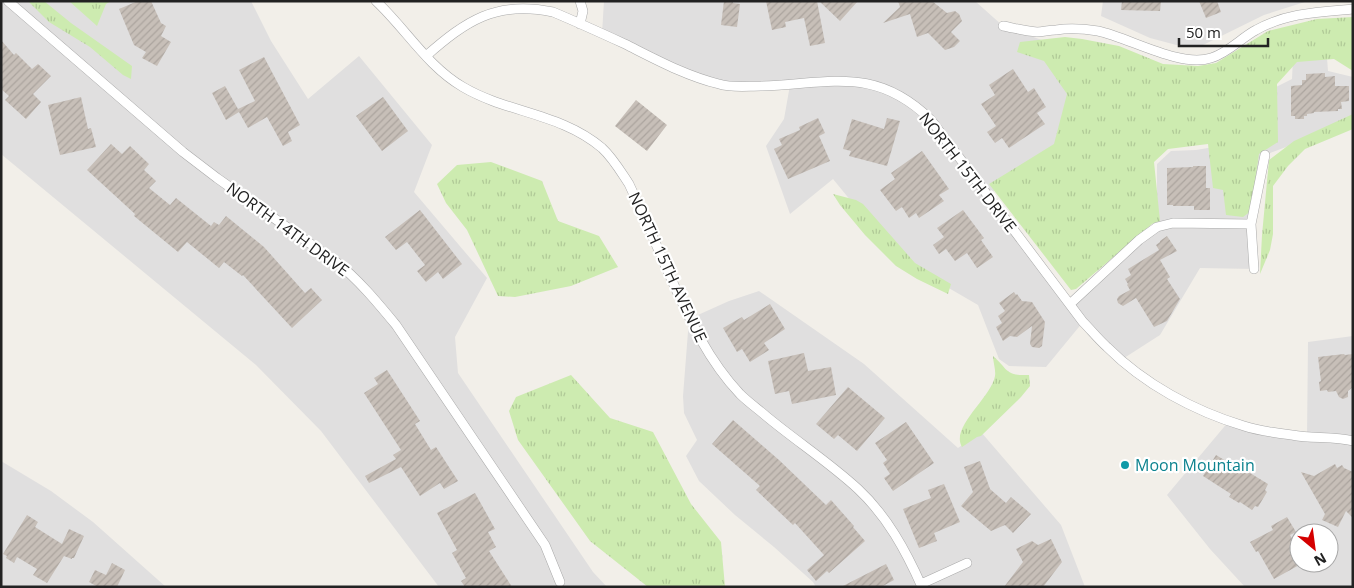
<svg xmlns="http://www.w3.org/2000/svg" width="1354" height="588" font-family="'Open Sans',sans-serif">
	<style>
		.residential { fill: #e0dfdf; fill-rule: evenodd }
		.grass { fill: url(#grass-tufts) }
		.building { fill: url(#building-hatch) }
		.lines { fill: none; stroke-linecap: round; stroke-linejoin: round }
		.street-casing { stroke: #a9a9a9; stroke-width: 10 }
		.street { stroke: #fff; stroke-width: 9 }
		.culture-dot { fill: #0f9aa8; stroke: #fff; stroke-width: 2 }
		.labels { text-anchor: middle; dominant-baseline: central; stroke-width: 4.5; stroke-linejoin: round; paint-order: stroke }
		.street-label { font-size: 16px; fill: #222; stroke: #fff }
		.culture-label { font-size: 16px; fill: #0d838f; stroke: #fff; text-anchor: start }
	</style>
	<defs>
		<pattern id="grass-tufts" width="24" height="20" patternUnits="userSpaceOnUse" patternTransform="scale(1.25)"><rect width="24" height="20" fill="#cdebb0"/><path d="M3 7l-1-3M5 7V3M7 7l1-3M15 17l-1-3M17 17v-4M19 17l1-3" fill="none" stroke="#b0c997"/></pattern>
		<pattern id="building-hatch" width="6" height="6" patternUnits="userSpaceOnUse" patternTransform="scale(1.25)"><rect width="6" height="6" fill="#c7bfb8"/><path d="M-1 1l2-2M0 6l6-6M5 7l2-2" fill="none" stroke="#aba49e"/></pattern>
	</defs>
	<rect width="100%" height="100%" fill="#f2efe9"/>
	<path class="residential" d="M1 1H251L271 41 308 99 359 56 432 145 414 192 487 278 455 337 458 373 593 572 607 587H439L321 431 256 365 1 154Z
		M604 1H975L1003 26 1050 43 1074 93 1060 149 1042 163 987 195 1070 304 1157 227V164L1171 151 1196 150 1273 137 1272 89 1292 79 1293 58H1327L1328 71 1353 77V117L1294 144 1265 155 1251 224 1254 269 1200 268 1160 335 1121 360 1083 322 1046 367 1009 366 999 359 978 305 928 276 892 251 833 179 790 214 766 146 784 119 790 85 720 84 602 34Z
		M1103 1H1308L1264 15 1201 46 1184 47 1150 38 1101 16Z
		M759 291 864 364 958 448 981 432 1061 525 1085 587H816L813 582 774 547 735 515 699 481 686 456 697 440 684 413 683 396 689 319 729 301Z
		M1353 336V587H1245L1210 549 1167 495 1229 421 1307 437 1308 342ZM1299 533H1329V563H1299Z
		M1 461 51 491 93 522 166 587H1Z"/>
	<path class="grass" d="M28 1H44L71 23 132 66 131 79 123 75 90 47 49 22Z
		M69 1H111L106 4 97 26Z
		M1353 17V71L1334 59 1297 62 1277 84 1278 142 1259 154 1251 211 1243 217 1226 215 1223 190 1213 188 1208 144 1168 149 1154 162 1160 221 1152 224 1076 289 1071 290 989 184 1054 144 1067 94 1044 61 1017 52 1020 42 1065 37 1082 39 1119 46 1163 64 1198 66 1216 63 1268 31 1317 19Z
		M1353 114V129L1305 149 1288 166 1273 186V234L1270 250 1260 274 1262 235 1269 160 1294 141Z
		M491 162 542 181 558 221 599 236 618 267 571 286 515 297 498 296 467 230 446 203 437 184 457 165Z
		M833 194 856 200 863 204 915 263 951 284 948 294 917 279 896 266 865 235 840 205Z
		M993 356C1009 370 1005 376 1029 375L1030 386 1021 397 981 436 977 437 962 447C950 427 991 398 995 376 996 370 993 362 993 356Z
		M571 375 610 418 653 432 691 504 721 542 725 587H648L590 541 518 440 509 411 516 397Z"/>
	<path class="building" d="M138 1H151L161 23 166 26 161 36 171 42 157 66 142 58 146 52 134 45 119 9Z
		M724 1H733V3L740 4 737 27 721 25Z
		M766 1H817L825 43 810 46 804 18 785 22 786 27 772 30Z
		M819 1H858L840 21Z
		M898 1H932L947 13 955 11 959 14 962 21 951 32 960 41 954 47 945 50 928 33 917 37 910 14 883 23 900 7Z
		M1122 1H1161L1160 11 1121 10Z
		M1199 1H1217L1221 12 1206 18Z
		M1 40 14 55 16 53 32 69 38 64 51 76 33 94 41 102 26 119 5 100 9 96 1 89Z
		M264 57 300 125 288 132 292 141 283 146 267 117 248 128 239 112 226 120 212 93 225 86 238 109 255 101 239 70Z
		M1013 69 1028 92 1034 88 1046 107 1037 113 1045 124 1009 148 1002 138 995 143 987 132 996 126 981 104 995 95 989 85Z
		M1325 73V77L1335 76V86H1349V101L1341 102 1342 109H1338V111L1314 112V113L1307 114V116H1304V119H1295V116H1291V86L1302 85V80H1306V74Z
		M81 97 88 129 91 128 96 147 60 155 48 105Z
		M383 97 408 131 382 151 356 116Z
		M636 100 667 125 647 151 615 126Z
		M818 118 825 133 819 136 830 161 788 179 774 149 782 145 779 139 800 130 799 127Z
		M887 118 900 121 887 166 849 156 851 151 843 149 852 119 884 129Z
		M111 144 122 154 130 146 149 164 144 170 156 181 149 188 170 205 176 198 211 226 214 222 219 225 226 216 264 247 305 293 311 288 322 300 292 328 243 275 242 276 224 262 219 268 187 242 178 252 134 216 135 214 87 170Z
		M922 151 949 189 939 195 944 201 919 218 916 213 909 218 902 207 896 211 880 190 895 179 891 173Z
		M1193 166H1206V188H1210V210H1194V206H1173V205H1167V168L1193 167Z
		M420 210 462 264 443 279 438 272 426 282 417 271 425 265 407 242 396 250 385 237Z
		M963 210 984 238 981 240 993 257 977 268 967 253 955 261 946 249 939 254 933 245 944 237 937 228Z
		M1167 236 1177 251 1160 260 1170 277 1167 279 1180 299 1167 321 1154 327 1136 298 1123 306 1118 303 1117 299 1119 296 1130 290 1127 285 1128 284 1125 279 1131 275 1128 269 1159 250 1156 245 1160 242V241Z
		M1014 292 1016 295 1017 294 1022 301 1032 302 1045 322 1042 346 1039 348 1032 347 1030 344 1032 326 1017 337 1010 336 1003 341 996 327 1002 323 998 316 1005 311 999 303Z
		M770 304 785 329 764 343 769 350 750 362 742 349 737 352 723 328 742 317 744 320Z
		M804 353 808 371 831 367 836 395 792 404 789 391 775 394 768 361Z
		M1344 354 1345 355 1353 354V387L1348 391V397L1343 399 1339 397 1336 391 1328 392 1327 390 1320 391 1319 382 1321 381 1318 357Z
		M387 370 420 421 415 424 431 450 436 447 458 481 444 489 440 483 420 496 401 467 369 483 365 476 396 459 393 455 401 450 364 393 378 384 374 378Z
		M848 387 885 418 857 451 838 435 834 439 816 424Z
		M733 420 779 460 826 505 831 500 854 526 853 527 865 541 829 573 827 571 816 581 807 570 824 555 795 523 793 525 756 490 760 486 712 444Z
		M906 422 934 463 893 491 884 478 890 474 883 463 887 460 875 443Z
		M1216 455 1231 464 1232 462 1268 484 1265 490 1267 492 1258 507 1255 506 1252 510 1240 502 1239 503 1229 497 1231 494 1203 476Z
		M980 461 990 489 1006 503 1011 497 1031 514 1013 533 1005 525 991 531 961 506 973 492 964 467Z
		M1335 464 1337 468 1342 465 1344 468 1353 472V518L1346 511 1338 527 1322 520 1325 514 1301 472 1314 476Z
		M944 484 960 522 934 533 937 541 919 548 903 509 931 498 928 490Z
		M475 493 495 529 488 532 496 547 489 551 512 587H465L461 581 466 578 452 553 457 550 437 513Z
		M27 515 38 522 35 527 62 544 69 529 84 536 74 558H72V559L64 556 47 583 33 575 37 569 17 557 14 563 6 558 7 556 3 554Z
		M1287 517 1296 532 1290 535 1299 551 1297 556 1299 563 1301 564 1274 579 1258 551 1256 552 1250 542 1273 530 1271 526Z
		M1051 539 1062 562 1043 587H1004L1023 562 1016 549 1032 541 1038 545Z
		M112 563 125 570 117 587H98L89 582 95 570 106 575Z
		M886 564 894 580 881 587H841Z"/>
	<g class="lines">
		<g class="street-casing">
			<path id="street" d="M8 1 183 152 217 178 335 261C358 279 377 302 396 325L545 545 560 582
				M376 1C406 29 427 66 463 87 507 113 561 113 602 148 613 158 621 172 629 184 643 214 656 244 669 274 689 318 707 359 740 394 748 402 758 409 766 416 796 441 830 463 858 489 887 516 906 551 922 587
				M580 24 583 11 580 1
				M1003 26C1014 28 1025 31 1037 32 1043 32 1049 30 1056 30 1069 28 1085 29 1098 31 1130 38 1180 68 1211 58 1228 53 1241 38 1256 30 1286 13 1319 12 1353 9
				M426 56C466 21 496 0 553 12 577 22 601 33 625 44 655 59 686 76 719 84 732 88 747 86 761 86 829 84 875 65 931 120L1083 322C1091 330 1098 339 1107 347 1144 384 1194 411 1244 426 1259 431 1276 433 1292 435 1312 439 1333 436 1353 441
				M1254 269 1251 224 1265 155
				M1070 304 1139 240 1157 227 1173 223 1251 224
				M921 584 967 563"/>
		</g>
		<use href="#street" class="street"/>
	</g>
	<circle class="culture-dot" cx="1125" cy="465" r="5"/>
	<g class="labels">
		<g class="street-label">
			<text transform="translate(968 172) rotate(52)">NORTH 15TH DRIVE</text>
			<text transform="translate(288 229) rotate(36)">NORTH 14TH DRIVE</text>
			<text transform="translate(668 267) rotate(65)">NORTH 15TH AVENUE</text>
		</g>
		<g class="culture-label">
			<text x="1135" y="465">Moon Mountain</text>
		</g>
	</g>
	<rect width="1354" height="588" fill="none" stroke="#222222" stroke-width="5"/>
	<g transform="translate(1314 548) rotate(151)"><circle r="24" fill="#ffffff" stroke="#a7a7a7"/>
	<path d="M0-4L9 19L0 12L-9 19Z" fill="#d40000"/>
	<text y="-8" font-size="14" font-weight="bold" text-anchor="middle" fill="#222222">N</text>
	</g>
	<path d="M1179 38v8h89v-8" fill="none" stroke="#222222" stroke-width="2.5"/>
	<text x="1186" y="38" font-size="15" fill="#222222" stroke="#ffffff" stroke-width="4" paint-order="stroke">50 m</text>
</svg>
